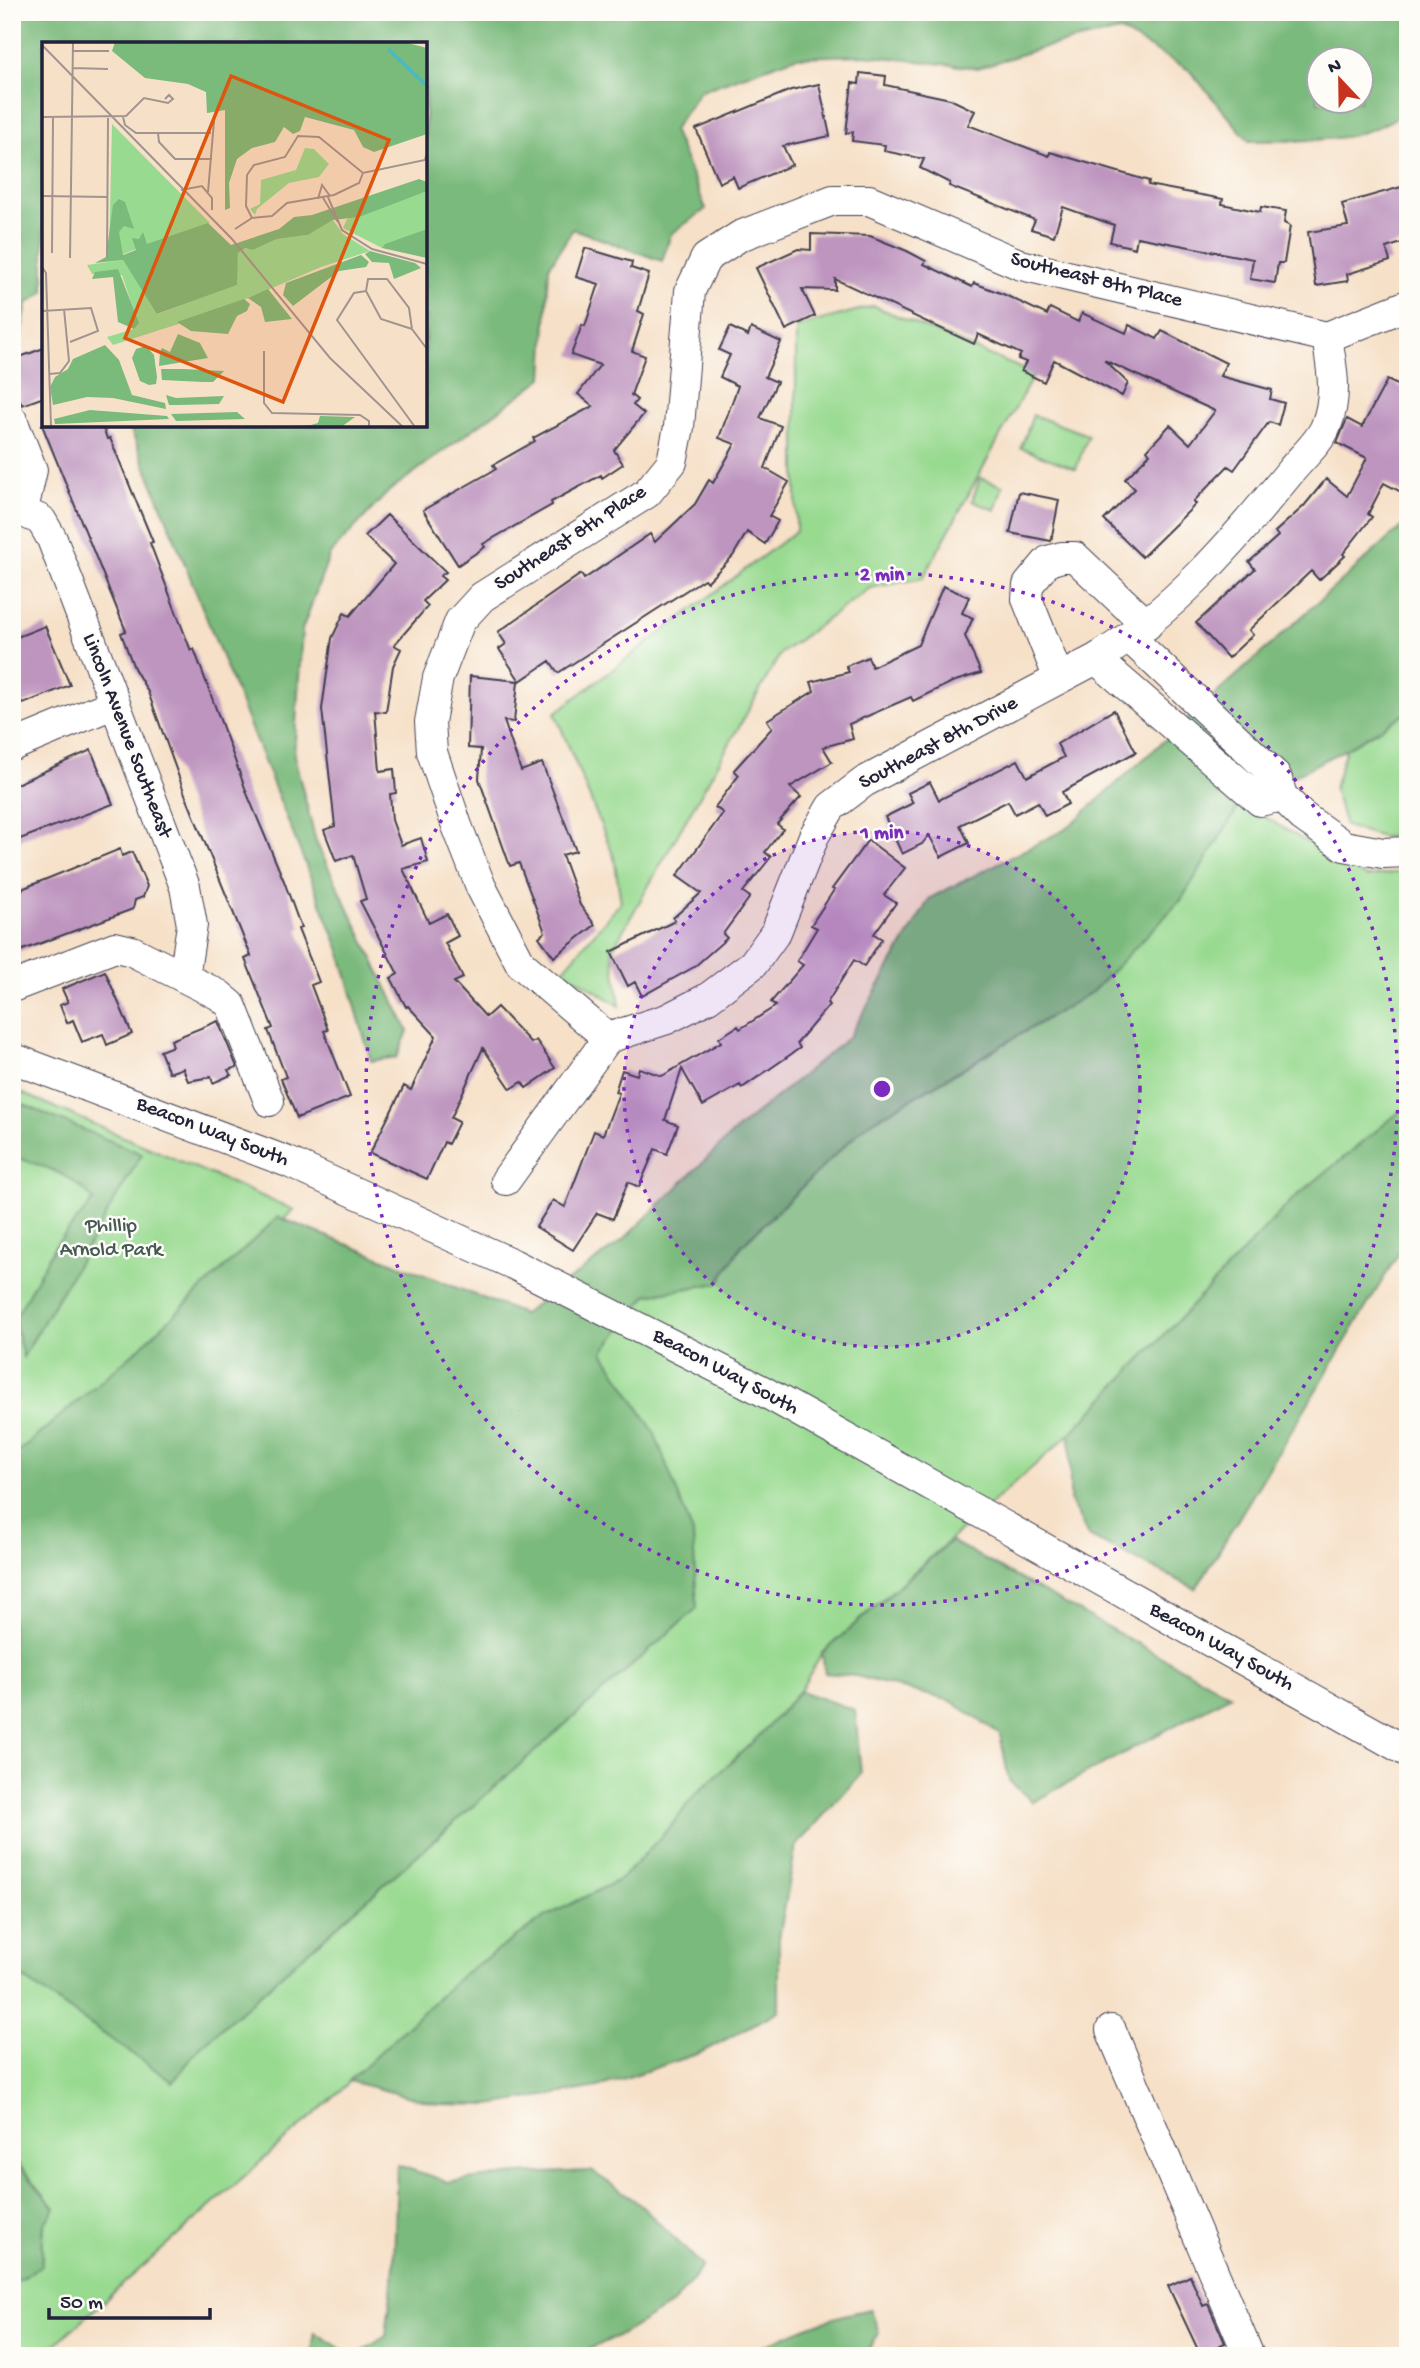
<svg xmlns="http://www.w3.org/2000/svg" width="1420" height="2368" font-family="'Gochi Hand',sans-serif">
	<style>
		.green { fill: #99da91; stroke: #5e7e66; stroke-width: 2 }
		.forest { fill: #7aba7b; stroke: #4e6e5b; stroke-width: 2; fill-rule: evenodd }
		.building { fill: #be95bf }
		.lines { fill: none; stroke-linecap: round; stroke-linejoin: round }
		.minor-casing { stroke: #423e50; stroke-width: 32 }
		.minor { stroke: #fff; stroke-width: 30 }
		.ring { fill: none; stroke: #7b2cbf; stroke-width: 3.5; stroke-dasharray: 3.5 7 }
		.labels { text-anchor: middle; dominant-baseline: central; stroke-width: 5; stroke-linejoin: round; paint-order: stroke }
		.street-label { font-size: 21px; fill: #22223b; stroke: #fdfcf7 }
		.park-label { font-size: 21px; fill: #465955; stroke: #fdfcf7 }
		.inset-river { fill: none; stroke: #4ab9c1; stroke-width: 3.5 }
		.inset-road { fill: none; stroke: #a1948f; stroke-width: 2 }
		.view { fill: #de560e; fill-opacity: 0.15; stroke: #de560e; stroke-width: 3.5 }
		.inset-edge { fill: none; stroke: #22223b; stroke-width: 3.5 }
		.centre { fill: #7b2cbf; stroke: #fdfcf7; stroke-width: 3.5 }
		.ring-label { font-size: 21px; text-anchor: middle; font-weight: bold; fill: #7b2cbf; stroke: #fdfcf7; stroke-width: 5; stroke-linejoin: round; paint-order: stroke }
	</style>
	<rect width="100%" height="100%" fill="#fdfcf7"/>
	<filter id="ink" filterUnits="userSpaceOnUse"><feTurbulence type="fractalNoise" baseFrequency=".0143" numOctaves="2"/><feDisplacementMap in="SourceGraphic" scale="14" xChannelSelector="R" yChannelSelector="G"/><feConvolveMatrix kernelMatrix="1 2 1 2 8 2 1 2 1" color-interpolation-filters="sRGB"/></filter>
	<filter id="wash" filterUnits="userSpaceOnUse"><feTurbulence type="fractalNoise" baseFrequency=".00686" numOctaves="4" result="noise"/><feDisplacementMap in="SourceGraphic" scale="28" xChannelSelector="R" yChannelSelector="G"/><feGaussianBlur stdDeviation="1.57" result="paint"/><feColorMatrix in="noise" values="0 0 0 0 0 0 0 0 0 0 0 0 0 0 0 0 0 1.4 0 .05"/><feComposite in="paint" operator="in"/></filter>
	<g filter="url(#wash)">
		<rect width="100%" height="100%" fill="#f6e0c7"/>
		<path class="green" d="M874 306 1034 374 923 578 870 588 781 653 612 950 620 1006 563 970 621 902 614 857 555 713 796 531V327Z
			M1033 415 1088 435 1076 469 1021 448Z
			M980 478 1003 486 995 510 972 501Z
			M1408 712V836L1382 837 1345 826 1334 788 1346 749Z
			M1241 803 1366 877 1408 871V1105L1293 1199 1070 1434 822 1653 800 1691 755 1740 694 1796 671 1826 621 1879 545 1917 462 1975 327 2103 42 2356H12V2283L41 2267 44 2224 55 2208 12 2157V1970L173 2082 200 2047 679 1624 695 1608 654 1432 602 1352 647 1295 718 1283 742 1245 865 1126 990 1053 1181 900Z
			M12 1089 294 1210 12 1462Z"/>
		<path class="forest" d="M12 12H1408V110C1358 146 1307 140 1249 141L1189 70 1120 31 1045 47 978 68 865 55 796 57 700 91 673 130 706 209 671 234 662 261 573 229 549 267 543 378 389 491 330 554 302 630 294 756 316 842 408 1031 397 1057 371 1061 339 948 129 425H425V44H44V292L27 304 21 334 12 340ZM1318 60H1360V102H1318Z
			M1408 521V712L1346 749 1241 803 1181 900 1092 992 865 1126 742 1245 718 1283 647 1295 603 1352 654 1432 693 1534 697 1608 200 2047 173 2082 12 1970V1457L136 1351 278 1217 523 1314 622 1241 735 1131 849 1037 930 898 1066 829Z
			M12 1100 142 1154 23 1357 14 1320 54 1247 94 1200C69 1173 47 1167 12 1156Z
			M1408 1105V1238L1196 1589 1088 1536 1070 1500V1434L1293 1199Z
			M951 1541 1231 1695 1033 1802 1009 1781 1000 1734 951 1701 856 1676 825 1673 822 1653Z
			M800 1691 855 1710 861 1774 796 1846 779 1938V2011L700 2053 598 2087 490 2105 438 2104 349 2081 462 1975 545 1917 621 1879 671 1826 694 1796 755 1740Z
			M12 2157 55 2208 44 2224 41 2267 12 2283Z
			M397 2165 449 2182 517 2174 591 2171 634 2199 703 2266 674 2303 622 2334 575 2356H355L386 2336 394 2267Z
			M871 2309 879 2333 866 2356H744C785 2335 825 2317 871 2309Z
			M315 2332 352 2356H311Z"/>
		<g id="blocks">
			<path class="building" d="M860 73 886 76 885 85 950 99 975 111 968 125 1049 156 1050 152 1149 181 1148 185 1223 199 1222 204 1260 212 1261 207 1286 211 1284 223 1290 226 1284 263H1278L1275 283 1250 279 1253 259 1137 237 1135 248 1110 242 1114 225 1063 207 1054 236 1031 229 1035 220 949 186 950 183 920 168 924 159 884 151 885 145 852 141 853 132 846 133 852 83 859 84Z
				M819 84 830 136 783 146 792 165 738 188 733 176 719 183 696 129 791 90Z
				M1408 185V241L1386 248 1390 261 1347 274 1348 281 1316 286 1308 232 1348 226 1342 204Z
				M811 234 870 236 907 251 926 261 924 264 972 287 974 283 1003 294 1047 315 1050 308 1078 322 1082 313 1126 333 1129 325 1157 339 1162 331 1226 363 1220 376 1272 390 1270 399 1284 403 1278 425 1269 422 1234 470 1228 466 1193 502 1196 504 1142 557 1104 520 1135 489 1125 479 1150 454 1147 450 1170 425 1190 444 1215 411 1104 360 1128 383 1122 396 1054 360 1044 382 1021 371 1026 362 1018 359 1021 354 978 334 974 344 835 279V290L802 289 815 316 786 330 756 268 798 249 811 250Z
				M585 248 632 262 631 268 649 274 638 311 644 314 632 351 645 356 631 395 637 400 633 405 644 414 614 450 623 464 602 478 601 475 551 502 552 505 483 544 485 547 458 565 423 510 496 469 493 465 535 441 533 438 593 406 578 394 600 365 571 355 582 325 585 326 599 284 576 277Z
				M730 327 748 336 751 328 781 342 765 377 777 382 760 418 781 426 765 468 789 482 769 516 778 521 765 544 747 532 733 556 707 582 704 579 558 673 550 661 520 681 499 649 506 644 498 632 581 574 584 579 650 534 655 542 695 504 709 480 713 483 735 444 719 438 738 386 720 377 730 355 719 350Z
				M44 348V397L22 405 12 380V360Z
				M1387 380 1408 390V483L1403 493 1384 483 1368 514 1372 517 1343 554 1345 556 1319 580 1311 571 1249 630 1253 635 1228 658 1196 623 1255 569 1249 562 1278 536 1275 532 1304 506 1326 479 1347 496 1367 458 1337 443 1347 419 1362 427Z
				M42 425H102L107 439 110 438 153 542 150 543 191 651 194 649 248 796 284 881 301 928 298 929 319 982 311 985 328 1030 324 1031 350 1097 297 1118 281 1079 286 1077 268 1030 273 1028 245 959 251 956 185 794 148 692 134 668 121 633 126 631Z
				M1019 492 1059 500 1051 541 1010 533Z
				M387 515 446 572 440 576 445 580 423 601 428 606 394 645 401 649 393 666 386 712 375 711 380 771 394 769 396 793 390 794 392 820 401 845 421 838 428 862 403 869 429 923 447 914 458 936 445 943 463 978 454 982 486 1017 497 1007 531 1043 536 1040 555 1068 526 1088 522 1082 511 1089 483 1048 451 1118 459 1122 448 1144 444 1142 427 1179 370 1153 404 1086 411 1090 436 1036 408 1006 406 1007 391 978 398 974 360 901 366 899 353 855 336 861 324 830 335 826 322 709 332 638 344 613 350 616 394 564 365 536Z
				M943 586 969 597 962 613 973 618 965 636 981 673 952 682 913 701 911 697 849 724 853 739 823 747 832 762 790 787 801 797 777 824 783 829 765 852 771 857 743 892 750 897 723 934 727 938 694 967 642 996 635 982 628 986 611 952 675 921 673 918 701 893 677 876 723 813 715 807 739 775 734 770 772 728 767 720 814 691 811 682 849 672 846 666 868 657 872 667 918 645Z
				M45 626 70 685 23 704 21 701 12 705V639Z
				M470 676 518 681 514 722 504 721 521 771 542 763 576 851 562 855 580 905 595 925 554 957 539 937 545 932 519 863 510 866 479 779 481 749 468 748Z
				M1114 710 1136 752 1062 792 1068 804 1045 816 1038 802 1015 814 1008 801 960 825 969 843 941 857 929 835 922 844 902 854 885 817 913 803 908 793 930 782 939 800 1018 760 1027 777 1064 757 1057 744Z
				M91 750 113 804 12 842V786Z
				M868 840 905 868 884 895 896 903 874 934 882 939 864 966 854 960 827 1003 829 1005 797 1043 800 1048 742 1088 740 1085 703 1106 682 1069 665 1120 678 1125 667 1154 655 1149 639 1187 628 1182 613 1219 597 1213 573 1250 536 1227 553 1200 565 1207 594 1131 603 1135 619 1093 615 1092 622 1070 637 1075 639 1068 662 1076 721 1042 719 1038 738 1026 740 1029 776 1006 771 1002 803 965 797 961 817 928 811 925 834 890 832 889Z
				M120 849 122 856 132 852 147 886 143 897 135 900 133 909 12 954V893Z
				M105 971 132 1034 107 1045 103 1034 82 1042 73 1020 67 1023 60 1005 68 1002 62 989Z
				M218 1021 237 1067 228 1070 231 1075 213 1083 211 1077 188 1081 183 1068 169 1073 160 1051 173 1046 171 1040Z
				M1190 2276 1203 2306 1208 2304 1225 2343 1200 2354 1168 2286Z"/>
		</g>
	</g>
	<g filter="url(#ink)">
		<use href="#blocks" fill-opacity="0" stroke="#423e50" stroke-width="2"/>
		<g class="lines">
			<g class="minor-casing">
				<path id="minor" d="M12 420 32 470 23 510
					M12 507 41 520 52 539 185 887 192 925 184 977
					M1130 638 1276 776 1282 796 1302 816 1344 846 1383 853 1408 852
					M1096 659 1260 801 1282 796
					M1059 679 1027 599 1028 585 1048 561 1062 557H1075L1147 625
					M12 746 113 704
					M12 987 115 947 132 951 219 995 231 1005 269 1101
					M608 1038 521 964 481 887 457 826 432 752 430 722 438 678 460 621 482 597 647 493 672 462 679 427 690 291 706 258 740 236 833 200H869L1021 265 1327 337 1408 305
					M12 1058 288 1162 513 1264 761 1390 1408 1752
					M506 1180 608 1038 667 1019 708 998 753 964 776 932 814 836 831 807 864 782 1096 659C1173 612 1233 542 1290 472 1301 458 1320 442 1326 426 1338 395 1332 369 1327 337
					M1111 2030 1249 2356"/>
			</g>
			<use href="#minor" class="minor"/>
		</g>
	</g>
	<circle cx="882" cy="1089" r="258" fill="#7b2cbf" fill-opacity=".12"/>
	<g class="ring">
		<circle cx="882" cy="1089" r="258"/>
		<circle cx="882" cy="1089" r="516"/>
	</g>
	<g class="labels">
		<g class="street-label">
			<text transform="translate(1096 281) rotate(14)">Southeast 8th Place</text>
			<text transform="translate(571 539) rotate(-33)">Southeast 8th Place</text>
			<text transform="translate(126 736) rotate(69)">Lincoln Avenue Southeast</text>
			<text transform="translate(939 744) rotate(-28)">Southeast 8th Drive</text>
			<text transform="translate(212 1133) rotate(21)">Beacon Way South</text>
			<text transform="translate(725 1373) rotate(28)">Beacon Way South</text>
			<text transform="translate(1221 1648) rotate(29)">Beacon Way South</text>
		</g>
		<g class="park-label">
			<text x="111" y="1227">Phillip<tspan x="111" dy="24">Arnold Park</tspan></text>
		</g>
	</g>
	<g transform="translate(42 42)">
		<rect width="385" height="385" fill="#f6e0c7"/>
		<path d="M70 82 168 181 67 217ZM263 106 272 107 287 122 277 135 247 141 215 167 213 173 208 167 218 162 219 138 254 128ZM385 149V187L340 206 301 186 305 177ZM291 178 301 192 328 209 279 225 174 270 71 303 65 295 92 287 96 281 80 233 50 232 45 223 81 218 116 272 194 243 196 211 203 206 211 208 235 197 266 193Z" fill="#99da91"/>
		<path d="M73 0H362L385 6V92L332 110 321 105 312 88 263 75 258 89 251 92 242 85 233 100 210 106 195 117 187 141 188 166 183 168V68L165 71 164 50 146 42 103 36 70 9ZM377 137 385 140V149L317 175 291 178 266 193 235 197 211 208 203 206 196 211 195 243 115 272 81 218 53 221 64 215 71 163 77 157 83 160 92 187 82 184 77 190 81 213 94 208 90 196 97 197 101 190 105 202 166 181 189 203 237 187 252 175 270 173ZM385 187V216L340 206 343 202ZM328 209 373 221 379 226 352 237 347 221 330 220 323 212ZM319 213 327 220 324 225 297 229 251 264 241 253 244 241ZM76 227 97 281 92 287 76 280 71 235 50 237 53 230ZM226 247 250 277 223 280 219 265 206 256ZM202 257 208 262 205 269 195 274 186 292 149 289 135 280ZM136 292 158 301 166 316 117 324 118 310 120 306 128 310ZM63 303 77 318 90 353 123 361 124 367 71 356 45 355 11 363 8 345 13 335 26 327 31 317ZM104 304 112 313 115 335 114 342 107 343 98 339 90 316 94 307ZM119 327H141L182 329 171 340H161L120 338ZM124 353 134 356 182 354 177 362 137 363H127ZM48 368 125 374 127 377 13 382 12 377ZM195 370 203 377 134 379 129 372ZM278 374 313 375 299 385H231L269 383 276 381Z" fill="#7aba7b"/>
		<path class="inset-river" d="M346 7 385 44"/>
		<path class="inset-road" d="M0 3 190 197 288 316 361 385M31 9H67M31 26 66 27M0 75 84 74 102 56 126 61 131 57 127 53 123 57M81 75 83 83 94 91H169M116 91 117 100 133 117H170M139 148 160 144 170 156V168M166 150 172 79M0 154 66 155M286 155 300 188 330 207 385 222M281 156 296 180M276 157 280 143 288 154M210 176 204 164 205 133 212 123 243 115 256 94 277 95 321 131 383 118 385 110M193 187 210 176 230 174 245 161 292 153 317 141 321 131M10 211 11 75M28 216 31 0M65 216 66 76M0 225 4 231 9 385M324 249 312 251 295 278 373 385M0 269 49 266 56 289 28 300M370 287 339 277 324 249 326 237H345L367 266 370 287 385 307M222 309V361L230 371 318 373 327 379V385M7 332 18 331 27 319 22 267"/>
		<path class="view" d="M189 34 347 98 241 360 83 296Z"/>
		<rect width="385" height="385" class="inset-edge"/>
	</g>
	<circle cx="882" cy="1089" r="10" class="centre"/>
	<g class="ring-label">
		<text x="882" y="580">2 min</text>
		<text x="882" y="838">1 min</text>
	</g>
	<rect width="1420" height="2368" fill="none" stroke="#fdfcf7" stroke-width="42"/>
	<g transform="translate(1340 80) rotate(338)"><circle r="33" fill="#fdfcf7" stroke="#a5a5ac" stroke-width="2"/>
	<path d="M0-5L12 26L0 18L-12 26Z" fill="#c8321e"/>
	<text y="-10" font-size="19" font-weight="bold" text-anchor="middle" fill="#22223b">N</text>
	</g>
	<path d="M49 2308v10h161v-10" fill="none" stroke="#22223b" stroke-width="3.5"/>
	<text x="60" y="2308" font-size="21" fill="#22223b" stroke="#fdfcf7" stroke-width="5" paint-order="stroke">50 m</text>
</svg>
